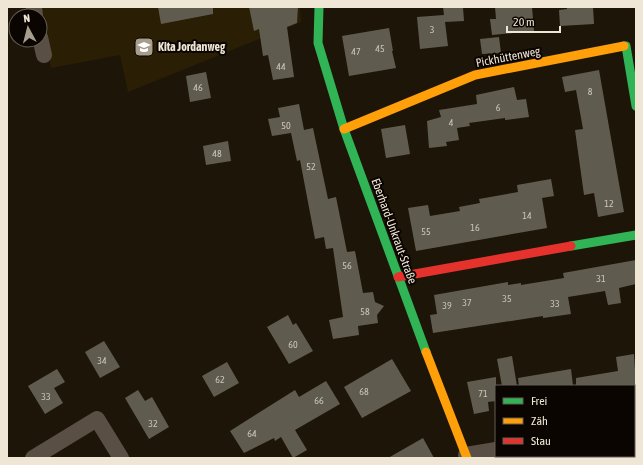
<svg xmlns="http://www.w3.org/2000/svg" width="643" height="465" font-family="'Asap Condensed',sans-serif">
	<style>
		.built { fill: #2a1e04 }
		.building { fill: #5f5c4f }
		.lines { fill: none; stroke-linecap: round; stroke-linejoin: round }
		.street { stroke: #5a4f44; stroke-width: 16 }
		.fast { stroke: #30b455; stroke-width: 9 }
		.slow { stroke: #ff9f0a; stroke-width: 9 }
		.jam { stroke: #e5322d; stroke-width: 9 }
		.labels { text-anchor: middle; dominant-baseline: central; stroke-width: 4; stroke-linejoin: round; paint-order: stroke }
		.number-label { font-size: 10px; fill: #cbc4b4 }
		.poi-label { font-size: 12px; font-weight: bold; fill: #efe6d5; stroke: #0a0500; text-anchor: start }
		.street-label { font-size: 12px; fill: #efe6d5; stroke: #0a0500 }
	</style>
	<rect width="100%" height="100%" fill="#1d1608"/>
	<path class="built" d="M40 7H300L301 22 128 92 120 55 51 68Z"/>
	<path class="building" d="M158 7H213V14L161 24Z
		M249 7H298L297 23 287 27 294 77 273 80 268 55 263 56 259 29 254 31Z
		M443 7H463L464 21 445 22 448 46 420 49 417 17 444 15Z
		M495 7H532L534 31 492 35 490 19H496Z
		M567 7H593L594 24 560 26 559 10 567 9Z
		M389 28 393 51H392L396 68 349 76 342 36Z
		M499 37 501 53 482 54 480 39Z
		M599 70 624 212 598 217 594 193 584 195 575 130 583 129 576 90 565 92 562 77Z
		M206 72 211 98 190 102 186 76Z
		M514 87 517 100 526 99 529 117 505 120V118L469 123 470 126 457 128 459 140 446 142 447 146 429 148 427 121 441 117 439 110 477 104 476 95Z
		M299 104 304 130 313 128 328 199 336 197 347 252 355 251 363 293 373 292 375 302 384 306 377 315 378 323 358 326 359 335 333 339 329 320 343 317 333 248 326 249 324 237 315 239 300 160 297 161 291 133 272 136 268 119 280 117 278 108Z
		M405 125 410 154 386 158 381 129Z
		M228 141 231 161 206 165 203 146Z
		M551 179 554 196 542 198 547 228 416 251 408 208 428 205 430 216 460 211 459 207 480 203 479 199 518 192 517 185Z
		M636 260V284L619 288 621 303 608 305 605 291 568 297 571 314 543 318V316L433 333 430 315 437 314 434 295 508 282V285L521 283V285L564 278 563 273Z
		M288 315 293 325 296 323 313 351 289 364 267 327Z
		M104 341 120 367 100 378 85 352Z
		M634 354 636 386H576V378L618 371 616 357Z
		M512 356 517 386H502L497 359Z
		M392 359 411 391 362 418 344 387Z
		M227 362 239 383 214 397 202 376Z
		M57 369 65 382 54 388 63 403 45 414 28 386Z
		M571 369 573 386H519L518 378Z
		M496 377V401L488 402 489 411 474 414 467 382Z
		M326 381 340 404 295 430 307 450 293 458 281 437 275 441 274 438 244 453 230 431 295 390 299 397Z
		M138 390 145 401 152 397 169 427 149 439 125 398Z
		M423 438 434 458H388Z"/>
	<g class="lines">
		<path class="street" d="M34 7 35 16
			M40 37 44 55
			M634 426H636
			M466 455 496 450
			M33 458 97 419 121 458"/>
		<path class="fast" d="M319 7 318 43 344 129 426 352
			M624 46H626L636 106
			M571 246 636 235"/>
		<path class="slow" d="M344 129 475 75 624 46
			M426 352 467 458"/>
		<path class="jam" d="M398 277 571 246"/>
	</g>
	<defs>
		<g id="school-square" transform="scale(1)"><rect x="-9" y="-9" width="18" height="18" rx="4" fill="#a69d8d" stroke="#0a0500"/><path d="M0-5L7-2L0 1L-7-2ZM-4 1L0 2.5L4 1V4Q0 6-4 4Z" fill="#fff"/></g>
	</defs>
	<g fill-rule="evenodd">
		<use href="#school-square" x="144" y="47"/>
	</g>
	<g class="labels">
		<g class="number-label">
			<text x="432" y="29">3</text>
			<text x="380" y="48">45</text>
			<text x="356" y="51">47</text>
			<text x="281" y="66">44</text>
			<text x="198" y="87">46</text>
			<text x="590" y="91">8</text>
			<text x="498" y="107">6</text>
			<text x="451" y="122">4</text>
			<text x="286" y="125">50</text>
			<text x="217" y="153">48</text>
			<text x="311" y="166">52</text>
			<text x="609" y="203">12</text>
			<text x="527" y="215">14</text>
			<text x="475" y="227">16</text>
			<text x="426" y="231">55</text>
			<text x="347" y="265">56</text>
			<text x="601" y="278">31</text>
			<text x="507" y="298">35</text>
			<text x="467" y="302">37</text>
			<text x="555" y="303">33</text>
			<text x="447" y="305">39</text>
			<text x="365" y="311">58</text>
			<text x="293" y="344">60</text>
			<text x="102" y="360">34</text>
			<text x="220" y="379">62</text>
			<text x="364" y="391">68</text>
			<text x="483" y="393">71</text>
			<text x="46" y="396">33</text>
			<text x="319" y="400">66</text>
			<text x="153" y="423">32</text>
			<text x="252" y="433">64</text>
		</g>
		<g class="poi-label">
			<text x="158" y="47">Kita Jordanweg</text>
		</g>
		<g class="street-label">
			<text transform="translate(508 57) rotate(-11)">Pickhüttenweg</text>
			<text transform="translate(394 231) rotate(70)">Eberhard-Unkraut-Straße</text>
		</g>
	</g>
	<rect width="643" height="465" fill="none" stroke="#efe6d5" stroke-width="16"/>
	<rect x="495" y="385" width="140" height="72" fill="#0a0500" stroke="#665f55"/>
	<rect x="503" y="398" width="20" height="6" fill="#30b455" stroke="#665f55"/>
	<text x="531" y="405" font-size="12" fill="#efe6d5">Frei</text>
	<rect x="503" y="418" width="20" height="6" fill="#ff9f0a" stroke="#665f55"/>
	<text x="531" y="425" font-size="12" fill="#efe6d5">Zäh</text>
	<rect x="503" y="438" width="20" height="6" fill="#e5322d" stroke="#665f55"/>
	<text x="531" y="445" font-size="12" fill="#efe6d5">Stau</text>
	<g transform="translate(28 28) rotate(353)"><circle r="19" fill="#0a0500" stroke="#665f55"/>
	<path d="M0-3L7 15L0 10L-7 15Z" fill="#a69d8d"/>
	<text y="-6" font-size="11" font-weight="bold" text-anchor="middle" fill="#efe6d5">N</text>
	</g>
	<path d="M507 26v6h53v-6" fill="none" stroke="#efe6d5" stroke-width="2"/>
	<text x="513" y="26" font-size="12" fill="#efe6d5" stroke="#0a0500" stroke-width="3" paint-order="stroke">20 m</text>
</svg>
